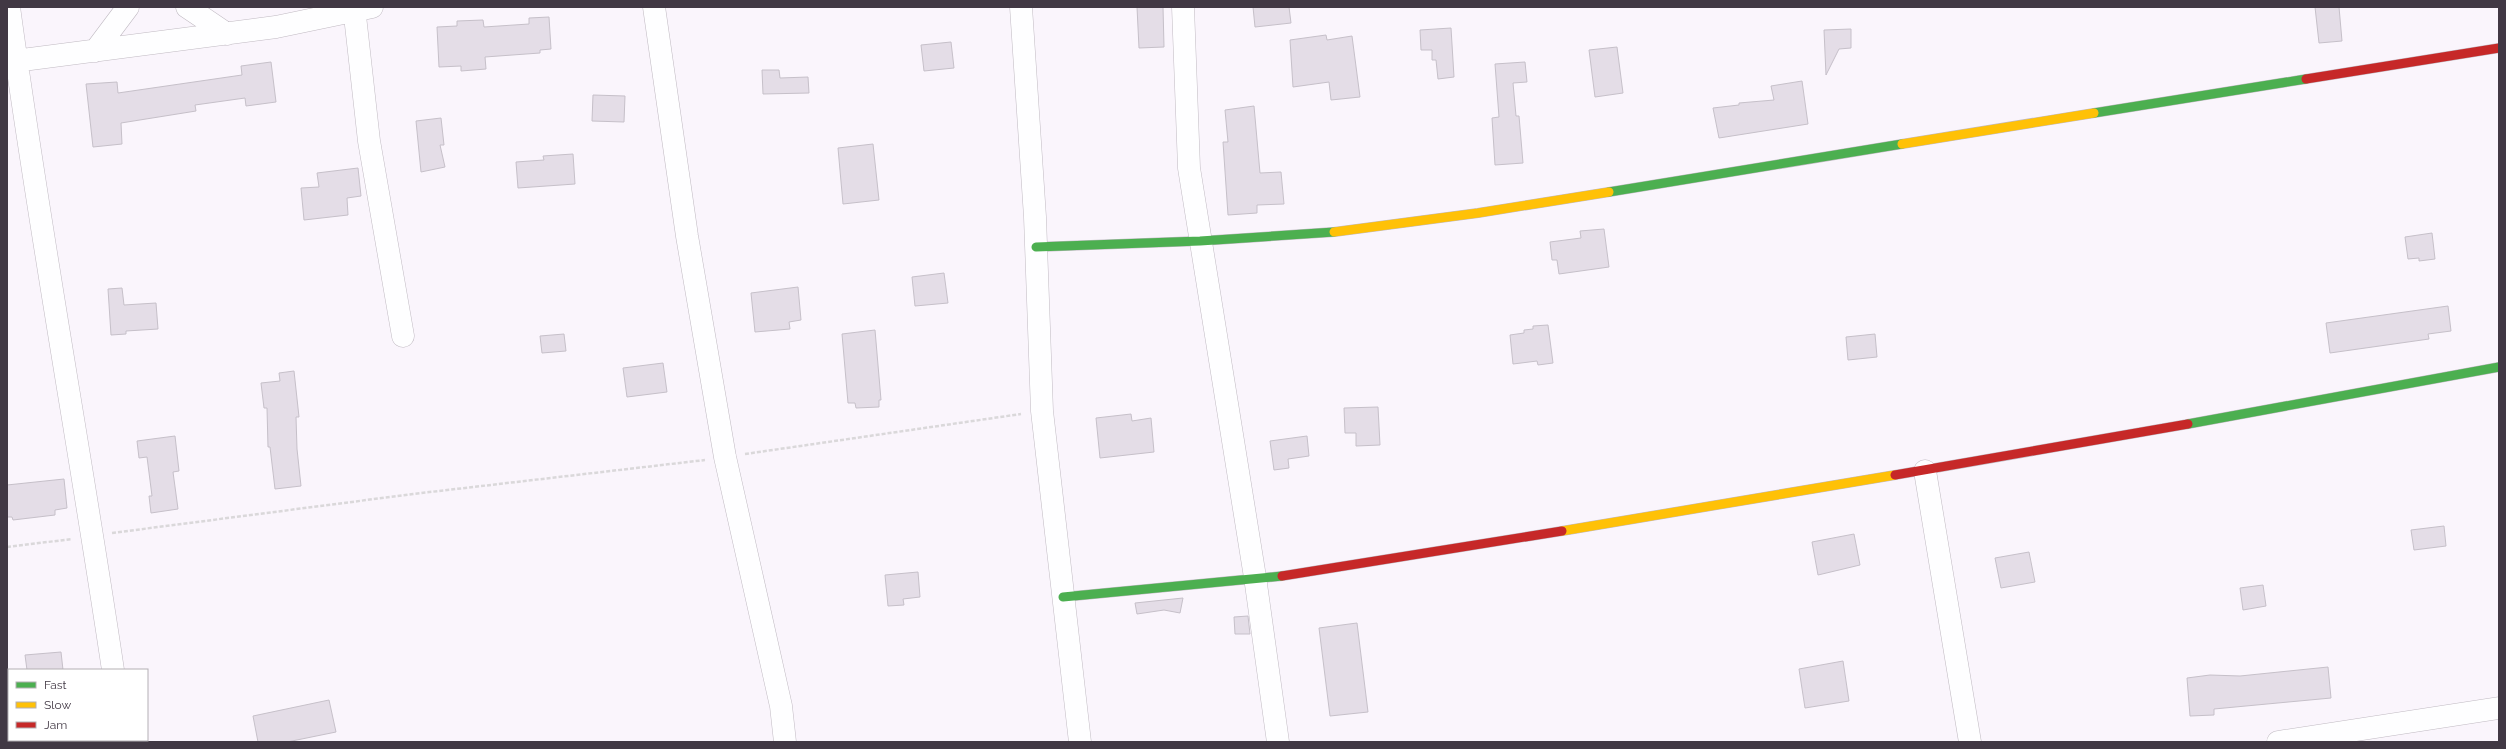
<svg xmlns="http://www.w3.org/2000/svg" width="2506" height="749" font-family="Raleway,sans-serif">
	<style>
		.building { fill: #e4dde7; stroke: #c6c0c9 }
		.lines { fill: none; stroke-linecap: round; stroke-linejoin: round }
		.street-casing { stroke: #c0bac2; stroke-width: 23 }
		.fast-casing { stroke: #c0bac2; stroke-width: 10 }
		.slow-casing { stroke: #c0bac2; stroke-width: 10 }
		.jam-casing { stroke: #c0bac2; stroke-width: 10 }
		.path { stroke: #dad8da; stroke-width: 2.5; stroke-dasharray: 4 2; stroke-linecap: butt }
		.street { stroke: #fefeff; stroke-width: 22 }
		.fast { stroke: #4caf50; stroke-width: 9 }
		.slow { stroke: #ffc107; stroke-width: 9 }
		.jam { stroke: #c62828; stroke-width: 9 }
	</style>
	<rect width="100%" height="100%" fill="#faf5fc"/>
	<path class="building" d="M1137 7H1163L1164 47 1139 48Z
		M1253 7H1289L1291 23 1255 27Z
		M2315 7H2339L2342 41 2319 43Z
		M549 17 551 49 540 50V53L485 57 486 69 461 71V66L439 67 437 27 457 26V21L483 20 484 27 529 24V18Z
		M1451 28 1454 77 1438 79 1436 60H1432V50H1421L1420 30Z
		M1851 29V48L1839 49 1826 75 1824 30Z
		M1326 35 1327 40 1352 36 1360 97 1331 100 1329 82 1293 87 1290 40Z
		M951 42 954 68 924 71 921 45Z
		M1617 47 1623 93 1595 97 1589 50Z
		M271 62 276 102 246 106 245 98 195 105 196 111 121 123 122 144 93 147 86 84 117 82 118 93 242 75 241 66Z
		M1525 62 1527 82 1513 83 1516 116H1519L1523 163 1495 165 1492 118 1499 117 1495 64Z
		M762 70H779L780 78 808 77 809 93 763 94Z
		M1802 81 1808 124 1719 138 1713 108 1739 105V103L1774 100 1771 86Z
		M593 95 625 96 624 122 592 121Z
		M1254 106 1260 173 1281 172 1284 204 1257 205V213L1228 215 1223 142H1228L1225 110Z
		M441 118 444 145H440L445 167 421 172 416 121Z
		M873 144 879 200 843 204 838 148Z
		M573 154 575 184 518 188 516 162 544 160 543 156Z
		M358 168 361 196 347 198 348 215 304 220 301 188 319 187 317 173Z
		M1604 229 1609 267 1559 274 1557 260H1552L1550 242 1581 238 1580 231Z
		M2432 233 2435 259 2419 261V258L2408 259 2405 237Z
		M944 273 948 303 915 306 912 277Z
		M798 287 801 320 789 322 790 329 755 332 751 293Z
		M122 288 124 305 156 303 158 329 126 331V334L111 335 108 289Z
		M2448 306 2451 331 2428 334 2429 339 2330 353 2326 323Z
		M1548 325 1553 363 1538 365 1537 361 1513 364 1510 335 1524 333V330L1533 329V326Z
		M875 330 881 400H879V407L856 408 855 403H848L842 334Z
		M564 334 566 351 542 353 540 336Z
		M1875 334 1877 357 1848 360 1846 337Z
		M663 363 667 392 627 397 623 368Z
		M294 371 299 417H296L297 449 301 486 275 489 270 447H268L267 408H264L261 383 280 381 279 373Z
		M1378 407 1380 445 1356 446V433H1345L1344 408Z
		M1131 414 1132 421 1151 418 1154 452 1100 458 1096 418Z
		M175 436 179 471 173 472 178 509 151 513 149 496H152L147 457 139 458 137 441Z
		M1307 436 1309 456 1288 459 1289 468 1274 470 1270 441Z
		M64 479 67 508 55 510V515L13 520 12 517H7V485Z
		M2444 526 2446 546 2414 550 2411 530Z
		M1854 534 1860 565 1818 575 1812 542Z
		M2029 552 2035 582 2001 588 1995 558Z
		M918 572 920 597 903 599 904 605 888 606 885 575Z
		M2263 585 2266 606 2243 610 2240 588Z
		M1183 598 1180 613 1164 610 1137 614 1135 603Z
		M1248 616 1250 634H1235L1234 617Z
		M1357 623 1368 712 1330 716 1319 628Z
		M61 652 63 670H27L25 655Z
		M1843 661 1849 701 1805 708 1799 669Z
		M2328 667 2331 698 2214 709V715L2190 716 2187 678 2210 675 2240 676Z
		M329 700 336 732 287 742H258L253 716Z"/>
	<g class="lines">
		<g class="street-casing">
			<path id="street" d="M9 7C39 229 80 449 113 670
				M187 7 227 34
				M354 7 369 141 403 336
				M654 7 687 236 725 457 781 706 785 742
				M1021 7 1035 217 1042 411 1080 742
				M1183 7 1189 168 1255 577 1278 742
				M95 51 128 7
				M7 62 276 27 372 7
				M1925 471 1970 742
				M123 740V742
				M2278 742 2499 708"/>
		</g>
		<g class="fast-casing">
			<path id="fast" d="M2094 113 2306 79
				M1609 192 1902 144
				M1036 247 1200 241 1334 232
				M2188 424 2499 367
				M1063 597 1282 576"/>
		</g>
		<g class="slow-casing">
			<path id="slow" d="M1902 144 2094 113
				M1334 232 1478 213 1609 192
				M1562 531 1895 475"/>
		</g>
		<g class="jam-casing">
			<path id="jam" d="M2306 79 2499 48
				M1895 475 2188 424
				M1282 576 1562 531"/>
		</g>
		<path class="path" d="M745 454 1021 414
			M112 533 413 494 705 460
			M7 547 72 539"/>
		<use href="#street" class="street"/>
		<use href="#fast" class="fast"/>
		<use href="#slow" class="slow"/>
		<use href="#jam" class="jam"/>
	</g>
	<rect width="2506" height="749" fill="none" stroke="#413844" stroke-width="16"/>
	<rect x="8" y="669" width="140" height="72" fill="#ffffff" stroke="#b3afb4"/>
	<rect x="16" y="682" width="20" height="6" fill="#4caf50" stroke="#b3afb4"/>
	<text x="44" y="689" font-size="12" fill="#413844">Fast</text>
	<rect x="16" y="702" width="20" height="6" fill="#ffc107" stroke="#b3afb4"/>
	<text x="44" y="709" font-size="12" fill="#413844">Slow</text>
	<rect x="16" y="722" width="20" height="6" fill="#c62828" stroke="#b3afb4"/>
	<text x="44" y="729" font-size="12" fill="#413844">Jam</text>
</svg>
